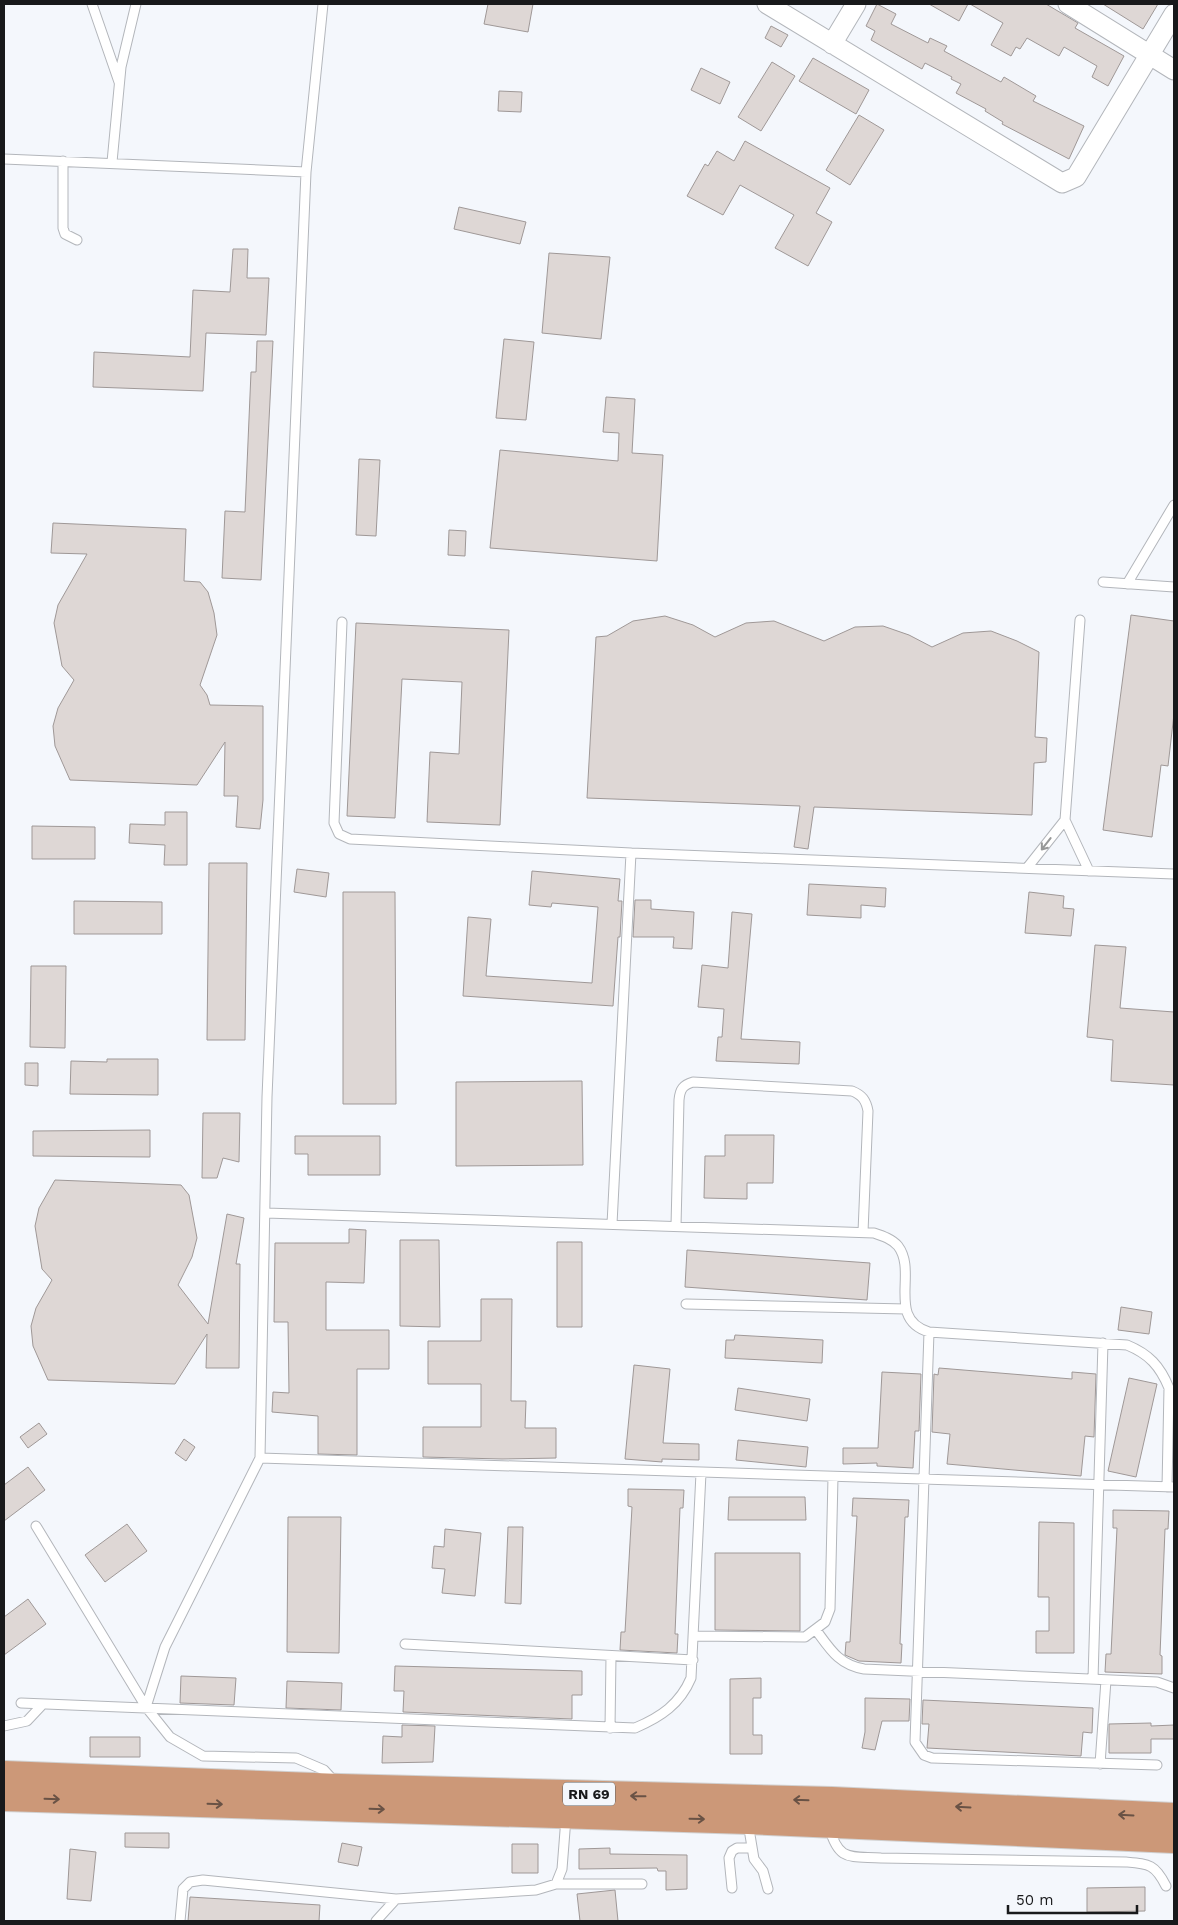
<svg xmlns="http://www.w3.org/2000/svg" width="1178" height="1925" font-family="'Work Sans',sans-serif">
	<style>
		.building { fill: #ded7d5; stroke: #9f9897 }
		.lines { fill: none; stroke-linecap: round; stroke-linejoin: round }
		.service-casing { stroke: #b3b6bb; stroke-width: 11 }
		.minor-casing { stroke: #b3b6bb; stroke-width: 21 }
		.trunk-casing { stroke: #d1d1d1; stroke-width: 30 }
		.service { stroke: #fff; stroke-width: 9 }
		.minor { stroke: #fff; stroke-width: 19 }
		.trunk { stroke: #cc9878; stroke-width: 28 }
		.oneway { stroke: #979898 }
		.oneway2 { stroke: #695245 }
		.labels { text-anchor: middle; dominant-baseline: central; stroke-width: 4; stroke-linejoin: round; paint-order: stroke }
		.shield { fill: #f4f7fc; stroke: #5a5c5e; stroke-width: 1 }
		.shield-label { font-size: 14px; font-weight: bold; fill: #18191b }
	</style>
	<rect width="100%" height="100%" fill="#f4f7fc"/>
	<path class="building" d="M488 4H533L528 32 484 24Z
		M877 4 896 14 891 24 928 43 930 38 947 46 944 51 1001 82 1004 77 1036 96 1033 101 1084 126 1069 159 1002 124 1003 122 985 111 986 109 956 93 961 84 951 79 952 77 925 63 922 69 871 40 875 31 866 26Z
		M929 4H968L959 21Z
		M970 4H1046L1078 23 1075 28 1124 56 1108 86 1092 77 1097 66 1064 47 1059 56 1027 38 1020 49 1016 47 1011 56 991 45 1003 23Z
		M1103 4H1158L1143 29Z
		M771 26 788 35 781 47 765 38Z
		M813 58 869 90 856 114 799 81Z
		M772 62 795 76 761 131 738 117Z
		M701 68 730 82 720 104 691 90Z
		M499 91 522 92 521 112 498 111Z
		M859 115 884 130 850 185 826 170Z
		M745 141 830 188 816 213 832 222 808 266 775 248 794 215 740 185 723 215 687 196 705 164 708 166 717 151 734 161Z
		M459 207 526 222 520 244 454 229Z
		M233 249H248L247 278H269L266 335 206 333 203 391 93 387 94 352 190 357 193 290 230 292Z
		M549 253 610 257 601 339 542 333Z
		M504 339 534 342 526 420 496 418Z
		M257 341H273L261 580 222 578 225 511 245 512 251 372H256Z
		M606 397 635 399 632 453 663 455 657 561 490 548 500 450 618 461 619 433 603 432Z
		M359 459 380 460 376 536 356 535Z
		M53 523 186 529 184 581 200 582 208 592 214 613 217 635 200 685 207 695 210 705 263 706V800L260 829 236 827 238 796H224L225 742 197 785 70 780 55 746 53 726 58 708 74 680 62 666 54 623 58 605 87 554 51 553Z
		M449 530 466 531 465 556 448 555Z
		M1131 615 1174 621V714L1168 766 1161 765 1152 837 1103 830Z
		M665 616 693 625 715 637 746 623 774 621 824 641 855 627 883 626 909 635 932 647 963 633 991 631 1017 641 1039 652 1035 737 1047 738 1046 762 1034 763 1032 815 814 807 808 849 794 847 800 806 587 798 596 637 607 636 633 621Z
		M356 623 509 630 500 825 427 822 430 752 459 754 462 682 402 679 395 818 347 816Z
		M165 812H187V865H164L165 845 129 843 130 824 165 825Z
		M32 826 95 827V859H32Z
		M209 863H247L245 1040H207Z
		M297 869 329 873 326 897 294 892Z
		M532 871 620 879 618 901H622L620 937H618L613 1006 463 996 468 917 491 919 486 976 592 983 598 907 552 903 551 907 529 905Z
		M809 884 886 888 885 907 861 905V918L807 915Z
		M343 892H395L396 1104H343Z
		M1029 892 1064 896 1063 908 1074 909 1071 936 1025 933Z
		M635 900H651V909L694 912 692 949 673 948 674 937H633Z
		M74 901 162 902V934H74Z
		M732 912 752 914 741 1039 800 1042 799 1064 716 1061 718 1037H722L724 1009 698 1007 702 965 728 968Z
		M1095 945 1126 947 1120 1008 1174 1012V1085L1111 1081 1113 1040 1087 1037Z
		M31 966H66L65 1048 30 1047Z
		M107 1059H158V1095L70 1094 71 1061 107 1062Z
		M25 1063H38V1086L25 1085Z
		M582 1081 583 1165 456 1166V1082Z
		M203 1113H240L239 1162 223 1158 217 1178H202Z
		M150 1130V1157L33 1156V1131Z
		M725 1135H774L773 1183H747V1199L704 1198 705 1156H725Z
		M295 1136H380V1175H308V1154H295Z
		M55 1180 181 1185 189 1195 197 1238 192 1257 178 1285 208 1324 227 1214 244 1218 236 1264H240L239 1368H206L207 1334 175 1384 48 1380 33 1346 31 1326 36 1308 52 1280 42 1269 35 1226 39 1208Z
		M349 1229 366 1230 364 1283 326 1282V1330H389V1369H357V1455L318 1454V1416L272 1412 273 1392 289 1393 288 1322H274L275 1243H349Z
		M400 1240H439L440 1327 400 1326Z
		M557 1242H582V1327H557Z
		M687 1250 870 1263 867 1300 685 1287Z
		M481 1299H512L511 1401H526L525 1428H556V1458L502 1459 423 1457V1427H481V1384H428V1341H481Z
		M1121 1307 1152 1312 1149 1334 1118 1330Z
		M735 1335 823 1340 822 1363 725 1358 726 1340H734Z
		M634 1365 670 1369 663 1443 699 1444V1460L662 1459V1462L625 1459Z
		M939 1368 1072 1379V1372L1096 1374 1094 1437 1085 1436 1081 1476 947 1464 950 1434 932 1432 934 1374 938 1375Z
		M882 1372 921 1374 919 1431H915L913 1468 877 1466V1463L843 1464V1448H878Z
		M1129 1378 1157 1384 1136 1477 1108 1471Z
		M738 1388 810 1399 807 1421 735 1410Z
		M39 1423 47 1434 28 1448 20 1437Z
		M184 1439 195 1447 186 1461 175 1453Z
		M738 1440 808 1447 806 1467 736 1460Z
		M28 1467 45 1490 4 1521V1485Z
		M628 1489 684 1490 683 1508H680L675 1634H678L677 1653 620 1650 621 1632H625L632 1507 628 1506Z
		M729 1497H805L806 1520H728Z
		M853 1498 909 1500 908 1517H905L900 1644H902L901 1663 859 1661 845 1655 846 1642H850L857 1516H852Z
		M1113 1510 1169 1511 1168 1529H1165L1160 1655 1162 1656V1674L1105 1672 1106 1654H1111L1117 1528H1113Z
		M288 1517H341L339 1653 287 1652Z
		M1039 1522 1074 1523V1653H1036V1631H1049V1597H1038Z
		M127 1524 147 1551 105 1582 85 1555Z
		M508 1527H523L521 1604 505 1603Z
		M445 1529 481 1533 475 1596 442 1593 445 1569 432 1568 434 1546 444 1547Z
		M715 1553H800V1631L715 1630Z
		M28 1599 46 1624 4 1655V1617Z
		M395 1666 582 1671V1695H572V1719L403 1712 404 1691H394Z
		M181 1676 236 1678 234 1705 180 1703Z
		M761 1678V1698H753V1735H762V1754H730V1679Z
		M287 1681 342 1683 341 1710 286 1708Z
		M865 1698 910 1699 909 1721H882L875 1750 862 1748 865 1732Z
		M923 1700 1093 1708 1092 1733 1083 1732 1081 1756 927 1748 929 1724H922Z
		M1151 1723V1726L1174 1725V1739H1151V1753H1109V1724Z
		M402 1725 435 1726 433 1762 382 1763 383 1736 402 1737Z
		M90 1737H140V1757H90Z
		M125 1833H169V1848L125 1847Z
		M342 1843 362 1847 358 1866 338 1862Z
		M512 1844H538V1873H512Z
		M610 1848V1854L687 1855V1889L666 1890V1871H658L657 1868 579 1869V1849Z
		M70 1849 96 1852 91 1901 67 1899Z
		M1145 1887V1911L1087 1912V1888Z
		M615 1890 618 1921H580L577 1894Z
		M190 1897 320 1905 319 1921H188Z"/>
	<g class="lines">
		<g class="service-casing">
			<path id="service" d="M92 4 119 82
				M4 159 306 172
				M63 161V228L65 234 77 240
				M112 162 121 67 136 4
				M1103 582 1174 587
				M1127 584 1174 505
				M1080 620 1065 820 1089 871
				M342 622 334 823 339 834 350 839 631 853 1174 874
				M1027 868 1065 820
				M266 1213 874 1233C883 1236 892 1239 898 1246 918 1272 886 1319 929 1332L1127 1345C1149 1354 1160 1366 1169 1388L1167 1487
				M612 1224 631 853
				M676 1226 679 1100C680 1089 683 1085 693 1082L852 1091C862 1095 866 1100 868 1111L863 1232
				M686 1304 906 1309
				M929 1332 915 1742 924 1755 932 1758 1157 1765
				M260 1458 1174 1487
				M36 1526 146 1707 170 1737 203 1756 296 1758 324 1770 335 1782
				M816 1630C830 1649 839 1665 864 1669L1157 1682 1174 1688
				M694 1636 805 1637 825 1622 830 1609 833 1477
				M405 1644 693 1660
				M1093 1679 1103 1343
				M21 1703 635 1728C661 1717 680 1704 691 1678L701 1473
				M146 1707 165 1647 260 1458 267 1097 306 172 323 4
				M4 1726 27 1721 43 1704
				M610 1728 611 1656
				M1100 1764 1106 1680
				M748 1823 754 1859 763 1871 768 1889
				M829 1827C839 1862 849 1856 881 1858L1126 1862C1149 1864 1155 1864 1166 1886
				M556 1884H642
				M732 1888 729 1858 732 1851 737 1848H752
				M180 1921 183 1889 190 1882 203 1880 396 1899 536 1890 556 1884 562 1869 566 1818
				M376 1921 396 1899"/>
		</g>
		<g class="minor-casing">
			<path id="minor" d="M767 4 1062 183 1076 177 1174 14
				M1068 4 1174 70
				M832 44 856 4"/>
		</g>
		<g class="trunk-casing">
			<path id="trunk" d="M4 1775 340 1788 832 1801 1174 1817
				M4 1797 748 1820 1174 1839"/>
		</g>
		<use href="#service" class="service"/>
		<use href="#minor" class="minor"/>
		<use href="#trunk" class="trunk"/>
	</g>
	<defs><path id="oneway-shaft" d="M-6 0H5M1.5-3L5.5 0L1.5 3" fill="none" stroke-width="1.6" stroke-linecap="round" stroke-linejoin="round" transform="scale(1.25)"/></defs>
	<use class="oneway" href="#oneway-shaft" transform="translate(1046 844) rotate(128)"/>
	<g class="oneway2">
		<use href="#oneway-shaft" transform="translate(638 1796) rotate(-179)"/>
		<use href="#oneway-shaft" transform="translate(52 1799) rotate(2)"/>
		<use href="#oneway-shaft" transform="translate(801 1800) rotate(-178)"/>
		<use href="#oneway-shaft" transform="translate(215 1804) rotate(2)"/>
		<use href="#oneway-shaft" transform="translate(963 1807) rotate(-177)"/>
		<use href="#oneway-shaft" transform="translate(377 1809) rotate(2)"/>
		<use href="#oneway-shaft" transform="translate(1126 1815) rotate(-177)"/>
		<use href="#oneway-shaft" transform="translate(697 1819) rotate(1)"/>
	</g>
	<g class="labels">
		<rect class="shield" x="563" y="1782.5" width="52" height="23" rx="4"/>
		<g class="shield-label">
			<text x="589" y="1794">RN 69</text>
		</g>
	</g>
	<rect width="1178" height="1925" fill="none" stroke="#18191b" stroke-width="10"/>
	<path d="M1008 1905v8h129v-8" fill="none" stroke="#18191b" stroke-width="2.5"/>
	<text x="1016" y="1905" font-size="15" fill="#18191b" stroke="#f4f7fc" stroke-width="4" paint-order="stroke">50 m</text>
</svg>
